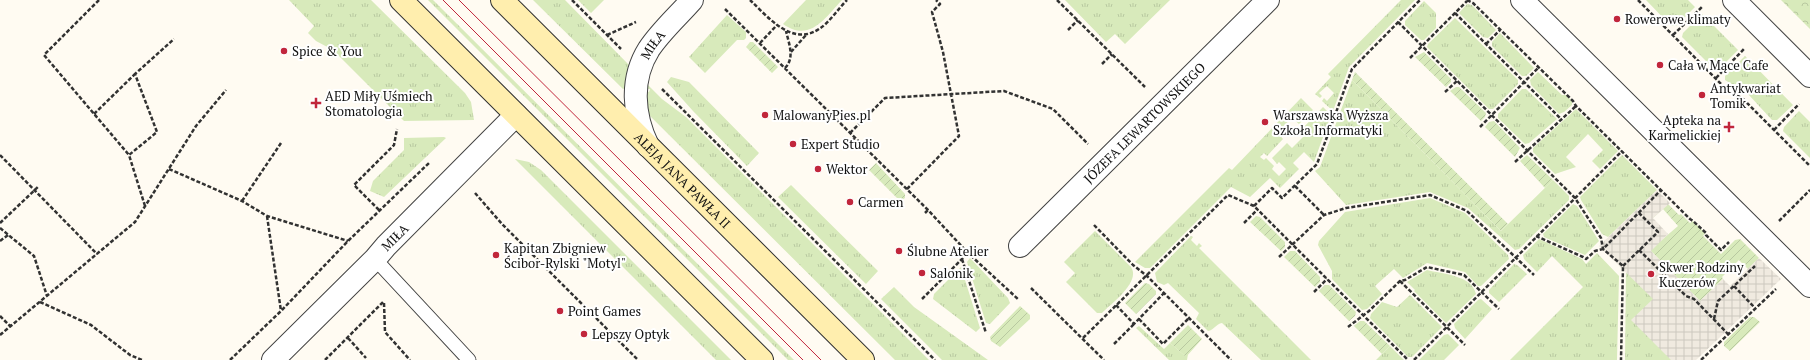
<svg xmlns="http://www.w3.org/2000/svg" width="1810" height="360" font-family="'PT Serif',serif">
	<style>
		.grass { fill: url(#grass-tufts) }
		.park { fill: url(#park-crowns) }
		.garden { fill: url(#garden-furrows) }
		.plaza { fill: url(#plaza-grid) }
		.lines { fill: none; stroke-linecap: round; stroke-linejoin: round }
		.lane-casing { stroke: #434343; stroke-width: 15 }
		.street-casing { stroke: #434343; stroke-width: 24 }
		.secondary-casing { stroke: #323232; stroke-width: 24 }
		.path { stroke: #323232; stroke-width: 2.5; stroke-dasharray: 4 2; stroke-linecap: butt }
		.lane { stroke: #fff; stroke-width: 13 }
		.street { stroke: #fff; stroke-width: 22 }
		.secondary { stroke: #ffeeae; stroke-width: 22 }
		.tram { stroke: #c1263c; stroke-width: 1 }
		.poi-dot { fill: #c1263c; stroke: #fff; stroke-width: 1.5 }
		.labels { text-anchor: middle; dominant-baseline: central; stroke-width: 4; stroke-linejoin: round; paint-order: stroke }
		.poi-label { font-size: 13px; fill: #101010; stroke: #fff; text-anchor: start }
		.street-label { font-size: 13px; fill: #101010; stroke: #fff }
	</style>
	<defs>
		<pattern id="grass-tufts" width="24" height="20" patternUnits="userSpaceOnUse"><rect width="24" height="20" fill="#d8eabb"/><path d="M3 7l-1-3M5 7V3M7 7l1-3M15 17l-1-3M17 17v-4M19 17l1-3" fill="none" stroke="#b8c8a0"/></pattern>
		<pattern id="park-crowns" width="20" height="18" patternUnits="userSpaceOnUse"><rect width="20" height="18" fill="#d8eabb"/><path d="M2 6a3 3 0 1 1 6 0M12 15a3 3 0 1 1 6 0" fill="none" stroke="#b8c8a0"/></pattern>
		<pattern id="garden-furrows" width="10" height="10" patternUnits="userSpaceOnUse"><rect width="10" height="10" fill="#d8eabb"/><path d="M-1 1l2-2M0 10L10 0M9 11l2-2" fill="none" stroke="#b8c8a0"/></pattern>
		<pattern id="plaza-grid" width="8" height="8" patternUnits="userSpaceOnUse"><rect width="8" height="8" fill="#f0eae0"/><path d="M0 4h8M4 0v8" fill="none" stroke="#cdc8bf"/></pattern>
	</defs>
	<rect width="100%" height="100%" fill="#fffbf2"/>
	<path class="grass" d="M289 0H371L465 93 471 102 474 120 404 121 333 50 316 41 308 33 314 26Z
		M428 0H433L794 360H788Z
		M533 0H565L630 66 625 88 623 89Z
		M578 0H604L591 13Z
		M806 0H842C825 18 810 43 783 24Z
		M1065 0H1170L1125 44 1115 34 1106 42Z
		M1401 0H1415L1349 67 1333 111 1322 101 1324 98 1327 101 1334 93 1327 86 1319 93 1322 96 1320 98 1315 94 1331 77 1328 74Z
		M1646 0H1688L1695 7 1676 26H1671Z
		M1424 1 1436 13V28L1424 40H1421L1405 25V21Z
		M1467 4 1472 5 1496 30 1488 38 1483 37 1459 13Z
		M1702 14 1738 50 1719 69H1714L1682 37 1683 33Z
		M727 15 746 32V38L744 40H737L705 73 689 57Z
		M1455 18 1518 80V84L1493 109H1489L1427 47 1428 44Z
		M1500 33 1534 68 1526 76H1522L1492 46V42Z
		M1745 56 1793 105 1777 120H1772L1748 94 1725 80V76Z
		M1538 72 1562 95H1566L1572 101V105L1564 112 1559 114 1531 85 1530 80Z
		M671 77 689 82 759 153 747 166 693 111 667 82Z
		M1352 80 1501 231 1553 180 1569 196V200L1519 249 1515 250 1468 208 1430 192 1346 205 1315 171 1320 167Z
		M648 85 662 99 686 117 929 360H895L645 111 647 91 649 92 650 89H647Z
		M1522 89H1526L1557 119 1529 143 1525 144 1498 118V114Z
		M1301 98 1313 110 1299 124 1292 118 1277 132 1283 139 1267 156 1264 153 1260 157 1264 160 1266 158 1274 166 1272 169 1279 176 1286 169 1279 162 1277 164 1272 158 1287 143 1292 148 1307 133 1303 128 1323 107 1331 115 1314 162 1304 152 1293 163 1299 169 1280 188 1270 178 1250 197 1231 187 1150 268H1145L1135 262 1229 168 1232 170Z
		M1576 109 1618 151 1600 169 1592 161 1603 150 1588 134 1566 157 1576 167 1555 174 1533 152V148Z
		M1799 111 1810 122V158L1783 131 1784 127Z
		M444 137 446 138 384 197 370 191 373 181 404 150V138Z
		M1622 155 1657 190 1608 237 1602 234 1581 200 1580 197Z
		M515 159 529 162 541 170 731 360H716Z
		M791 185 878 271 866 284 778 197Z
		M1430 198 1465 213 1508 255 1509 259 1481 286H1478L1465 272 1427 263 1403 278 1394 269 1375 286 1382 294 1367 309 1362 310 1332 279V271L1318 245 1319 241 1345 212Z
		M1573 204 1577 206 1599 241 1585 255 1544 237 1543 234Z
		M1095 231 1131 267C1141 282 1112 303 1102 313H1097L1066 282 1075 273 1064 262Z
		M1191 236 1193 237 1191 240 1197 246 1199 243 1202 246 1199 248 1311 360H1261L1222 323C1216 324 1214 330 1208 331L1196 319 1199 313 1168 283 1164 285 1157 282 1155 273Z
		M1539 239 1582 259 1586 264 1597 253 1619 276 1617 360H1510L1583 287 1552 256 1537 272 1524 259 1523 255Z
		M970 258 1008 298 1010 303 990 324 986 323 967 262Z
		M1514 264 1517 265 1527 274 1499 302 1489 293V290Z
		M961 267 980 328 976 332 933 299 934 294Z
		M1626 269 1705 351 1684 360H1625Z
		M1427 270C1442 274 1472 275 1476 294L1446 323 1414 291 1415 290 1407 282Z
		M894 287 914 307 988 360H942L881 299Z
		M1410 295 1442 327 1412 357H1408L1370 318 1371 314 1382 302 1397 307Z
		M1481 299 1492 309 1465 339 1455 328 1454 324 1478 300Z
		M1139 326 1164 349 1170 343 1185 356 1188 354 1187 360H1169L1136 328Z
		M1448 334 1459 345 1444 360H1419L1444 335Z
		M1390 346 1404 360H1376Z"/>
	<path class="park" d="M1781 0H1810V29Z"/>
	<path class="garden" d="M750 42H753L778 67 772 73 746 47Z
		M1424 52 1451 79V82L1446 87 1415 57Z
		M1355 72 1508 224 1501 231 1352 80Z
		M1456 87H1459L1486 113 1485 117 1481 121 1450 91Z
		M1494 121 1520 148 1515 157 1485 127 1489 122Z
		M1527 155 1553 180 1545 188 1520 161Z
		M876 163 905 194V198L900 201 869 170Z
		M1660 196 1679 215 1681 214 1690 223 1693 221 1705 233 1703 236 1721 254 1735 240 1740 239 1759 258 1748 269 1739 260 1722 277 1723 279 1700 301 1650 250 1678 226 1663 209 1653 218Z
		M1256 216 1260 217 1285 242V247L1281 251 1250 222Z
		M1290 251H1295L1320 277V282L1315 287 1284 257Z
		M1145 283 1149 284 1156 291V294L1136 314 1125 303Z
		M1325 285H1329L1356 312 1355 316 1349 321 1319 291Z
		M1020 306 1030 315V319L1000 347 991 341 990 337Z
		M1750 317H1754L1760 322 1730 351 1724 346V342Z
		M1360 321H1364L1390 346 1382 354 1354 326Z
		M1188 325 1202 339 1186 357 1170 343Z"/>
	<path class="plaza" d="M1657 190 1670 203 1653 218 1668 234 1651 251 1700 301 1723 279 1730 286 1759 258 1781 279 1696 360H1671L1631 320 1653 299 1599 246Z"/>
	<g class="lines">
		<g class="lane-casing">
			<path id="lane" d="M375 259 469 360"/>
		</g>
		<g class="street-casing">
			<g id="street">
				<path d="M1522 0 1810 286"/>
				<path d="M1734 0 1810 76"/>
				<path id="s1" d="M648 146C633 115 630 79 649 49 661 31 678 16 692 0"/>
				<path id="s2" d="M1020 246 1268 0"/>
				<path id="s3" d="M273 360 375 259 386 246 516 115"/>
			</g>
		</g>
		<g class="secondary-casing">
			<g id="secondary">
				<path d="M401 0 762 360"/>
				<path id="s4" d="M502 0 863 360"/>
			</g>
		</g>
		<path class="path" d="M99 0 44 55 129 155
			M572 0 621 49
			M750 0C768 17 792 47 819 29 829 23 838 9 847 0
			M1057 0 1145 87
			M1467 0 1473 3 1573 101 1576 106 1690 219 1693 221 1706 233V235L1721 250 1729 242
			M1638 0 1725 88 1743 99 1810 166
			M725 9 928 210 968 253 1019 300
			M1455 13 1561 119
			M1398 22 1575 198 1601 238 1603 249 1623 266 1621 360
			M1068 30 1078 20
			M607 35 636 22
			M1673 35 1702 7
			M760 43 777 25
			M1486 44 1500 30
			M791 52 806 35
			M1410 58 1467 1
			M1102 64 1112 54
			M785 68C795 58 789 44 786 31
			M1716 78 1744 49
			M662 89 935 360
			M1445 92 1457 81
			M94 114 135 74
			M1480 127 1538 68
			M1774 130 1799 104
			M850 133 885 98 1004 91 1053 109 1088 144
			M852 140 855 138
			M0 155 97 254
			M1515 162 1576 106
			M169 169 242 201 267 216 348 241
			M1295 186 1324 215
			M907 189 959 136 943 52 932 12 940 4 936 0
			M475 193 502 224 638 360
			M242 201 281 143
			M145 206 129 155 157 132 135 74 174 39
			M1254 206 1272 188 1282 198 1317 164 1352 69 1420 0
			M379 210 354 185 394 145 397 129
			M925 213 928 210
			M267 216 281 311
			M1779 221 1810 190
			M0 223 39 186
			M1244 223 1258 209
			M1094 225 1133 265 1147 276 1231 360
			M0 228 34 256 47 296
			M1536 236 1583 257 1586 259 1595 251 1603 249 1661 190
			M0 241 8 235
			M1639 250 1686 296 1694 299 1728 334
			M1279 257 1324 215 1346 208 1430 195 1467 211 1534 275
			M962 259 986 333
			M1623 266 1658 232 1639 213
			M1400 281 1465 345
			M1734 286 1755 308
			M1031 288 1104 360
			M1314 292 1327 279
			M922 299 968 253
			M40 302 91 325 130 355 142 360
			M384 303 385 332 410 360
			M1116 305 1134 324 1164 293
			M0 316 10 326
			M1139 319 1163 344 1189 318
			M1714 319 1718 301 1755 266
			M1348 327 1369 311 1400 281 1405 280 1427 267 1464 275 1499 309
			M0 335 135 222 196 126 226 90
			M348 338 366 358
			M1083 338 1228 195 1254 206 1408 360
			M1114 344 1134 324
			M230 360 281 311 348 241 430 162
			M325 360 384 301
			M1414 360 1622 151
			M1701 360 1776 289"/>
		<use href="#lane" class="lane"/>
		<use href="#street" class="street"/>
		<use href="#secondary" class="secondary"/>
		<path class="tram" d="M443 0 803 360
			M459 0 821 360"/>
	</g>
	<g class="poi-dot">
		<circle cx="1617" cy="19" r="4"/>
		<circle cx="284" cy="51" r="4"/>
		<circle cx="1660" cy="65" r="4"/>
		<circle cx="1702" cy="95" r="4"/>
		<path d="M314 97h4v4h4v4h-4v4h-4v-4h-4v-4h4z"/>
		<circle cx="765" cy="115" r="4"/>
		<circle cx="1265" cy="122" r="4"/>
		<path d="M1727 121h4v4h4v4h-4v4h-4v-4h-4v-4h4z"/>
		<circle cx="793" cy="144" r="4"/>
		<circle cx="818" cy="169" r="4"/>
		<circle cx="850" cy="202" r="4"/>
		<circle cx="899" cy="251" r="4"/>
		<circle cx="496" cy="255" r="4"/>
		<circle cx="922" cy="273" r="4"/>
		<circle cx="1651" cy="274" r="4"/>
		<circle cx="560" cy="311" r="4"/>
		<circle cx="584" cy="334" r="4"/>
	</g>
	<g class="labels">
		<g class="poi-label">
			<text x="1625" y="19">Rowerowe klimaty</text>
			<text x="292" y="51">Spice &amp; You</text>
			<text x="1668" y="65">Cała w Mące Cafe</text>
			<text x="1710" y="88">Antykwariat<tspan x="1710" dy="15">Tomik</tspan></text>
			<text x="325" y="96">AED Miły Uśmiech<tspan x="325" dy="15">Stomatologia</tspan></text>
			<text x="773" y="115">MalowanyPies.pl</text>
			<text x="1273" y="115">Warszawska Wyższa<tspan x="1273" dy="15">Szkoła Informatyki</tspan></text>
			<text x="1721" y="120" text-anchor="end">Apteka na<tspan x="1721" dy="15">Karmelickiej</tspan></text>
			<text x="801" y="144">Expert Studio</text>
			<text x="826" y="169">Wektor</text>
			<text x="858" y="202">Carmen</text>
			<text x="504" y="248">Kapitan Zbigniew<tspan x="504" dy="15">Ścibor-Rylski "Motyl"</tspan></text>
			<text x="907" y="251">Ślubne Atelier</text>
			<text x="1659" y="267">Skwer Rodziny<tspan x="1659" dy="15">Kuczerów</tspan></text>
			<text x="930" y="273">Salonik</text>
			<text x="568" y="311">Point Games</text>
			<text x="592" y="334">Lepszy Optyk</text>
		</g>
		<g class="street-label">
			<text stroke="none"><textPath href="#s1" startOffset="107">MIŁA</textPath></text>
			<text stroke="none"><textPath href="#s2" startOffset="175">JÓZEFA LEWARTOWSKIEGO</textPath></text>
			<text stroke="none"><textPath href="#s4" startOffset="255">ALEJA JANA PAWŁA II</textPath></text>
			<text stroke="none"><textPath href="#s3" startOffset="173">MIŁA</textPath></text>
		</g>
	</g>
</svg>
